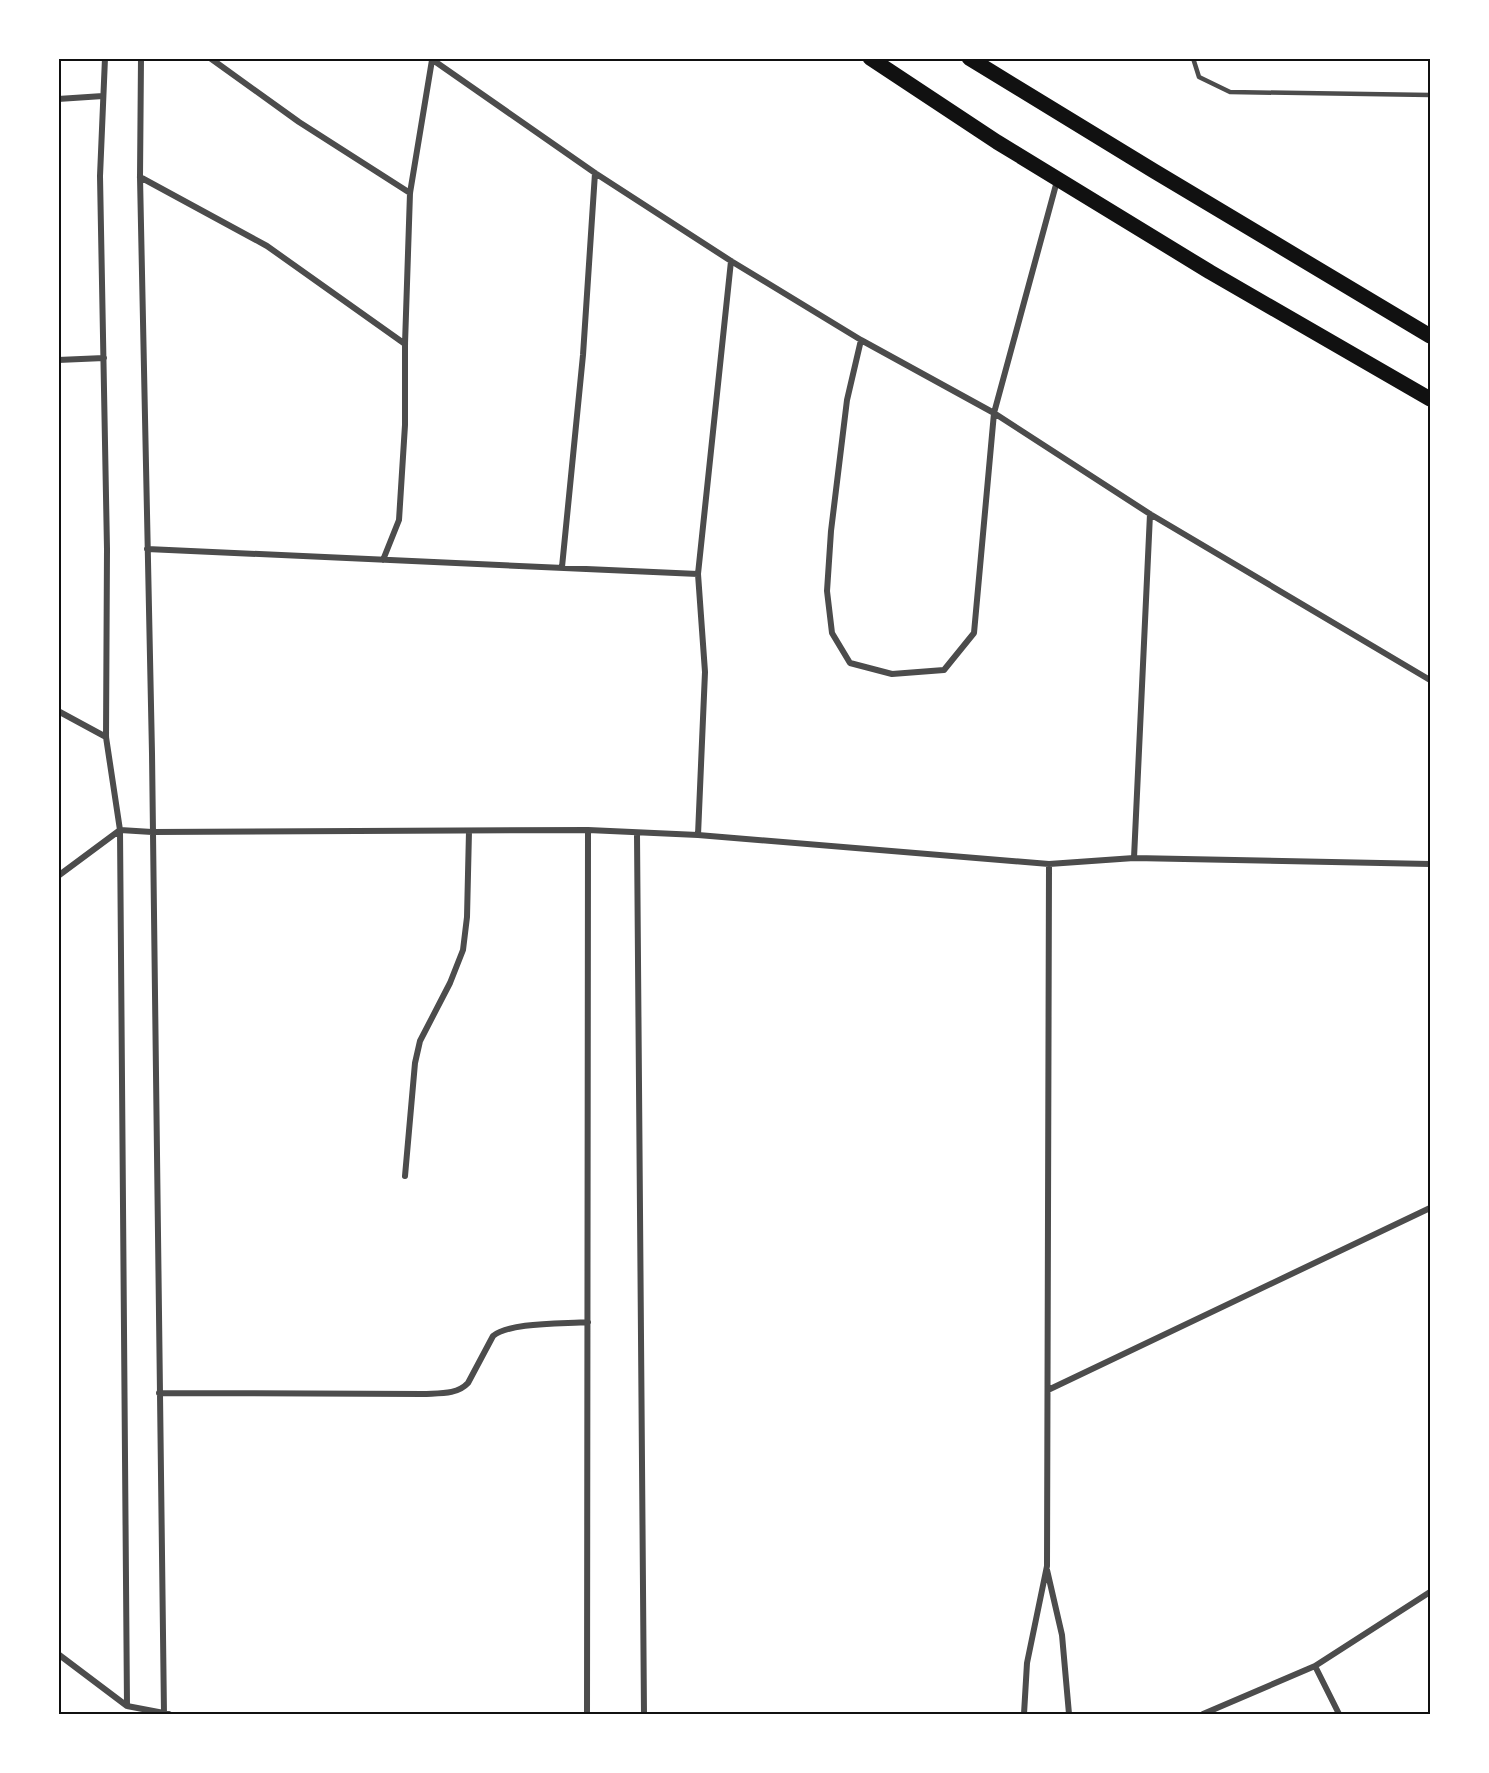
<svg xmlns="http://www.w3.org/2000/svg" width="1489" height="1773" font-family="Mulish,sans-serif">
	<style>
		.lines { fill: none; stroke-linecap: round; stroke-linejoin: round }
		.service { stroke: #4c4c4c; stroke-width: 4.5 }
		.minor { stroke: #4c4c4c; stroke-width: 6 }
		.primary { stroke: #111; stroke-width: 15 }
		.neatline { fill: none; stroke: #111; stroke-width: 2 }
	</style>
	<rect width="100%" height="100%" fill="#fff"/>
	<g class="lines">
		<path class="service" d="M1193 58 1199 77 1230 92 1430 95"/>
		<path class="minor" d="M105 58 100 176 107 549 106 737 120 830 127 1706
			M141 58 140 177 152 753 164 1714
			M210 58 299 122 410 193
			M430 58 595 173 731 261 861 340 994 413 1150 514 1430 680
			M58 99 103 96
			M140 177 267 246 405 344
			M861 340 847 400 831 531 827 591 832 633 850 663 892 674 944 670 974 633 994 413 1057 181
			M58 360 104 358
			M147 549 698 574
			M383 560 399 520 405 425V344L410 193 432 60
			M562 567 583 355 595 173
			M58 711 106 737
			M637 834 644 1714
			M698 835 705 672 698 574 731 261
			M1134 858 1150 514
			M58 876 120 830 152 832 588 830 698 835 1049 864 1134 858 1430 864
			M405 1176 415 1063 420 1041 450 983 463 950 467 917 469 831
			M1048 1390 1430 1208
			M159 1393 423 1394C439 1393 457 1395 468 1383L493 1336C509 1322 565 1324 588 1322
			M1047 1570 1062 1635 1069 1714
			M58 1654 127 1706 169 1714
			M1315 1666 1339 1714
			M587 1714 588 830
			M1024 1714 1027 1663 1047 1566 1049 864
			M1203 1714 1315 1666 1430 1592"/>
		<path class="primary" d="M870 58 997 142 1210 272 1430 399
			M969 58 1154 171 1430 336"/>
	</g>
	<rect width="1489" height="1773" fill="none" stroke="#ffffff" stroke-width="120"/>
	<rect x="60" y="60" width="1369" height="1653" class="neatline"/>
</svg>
